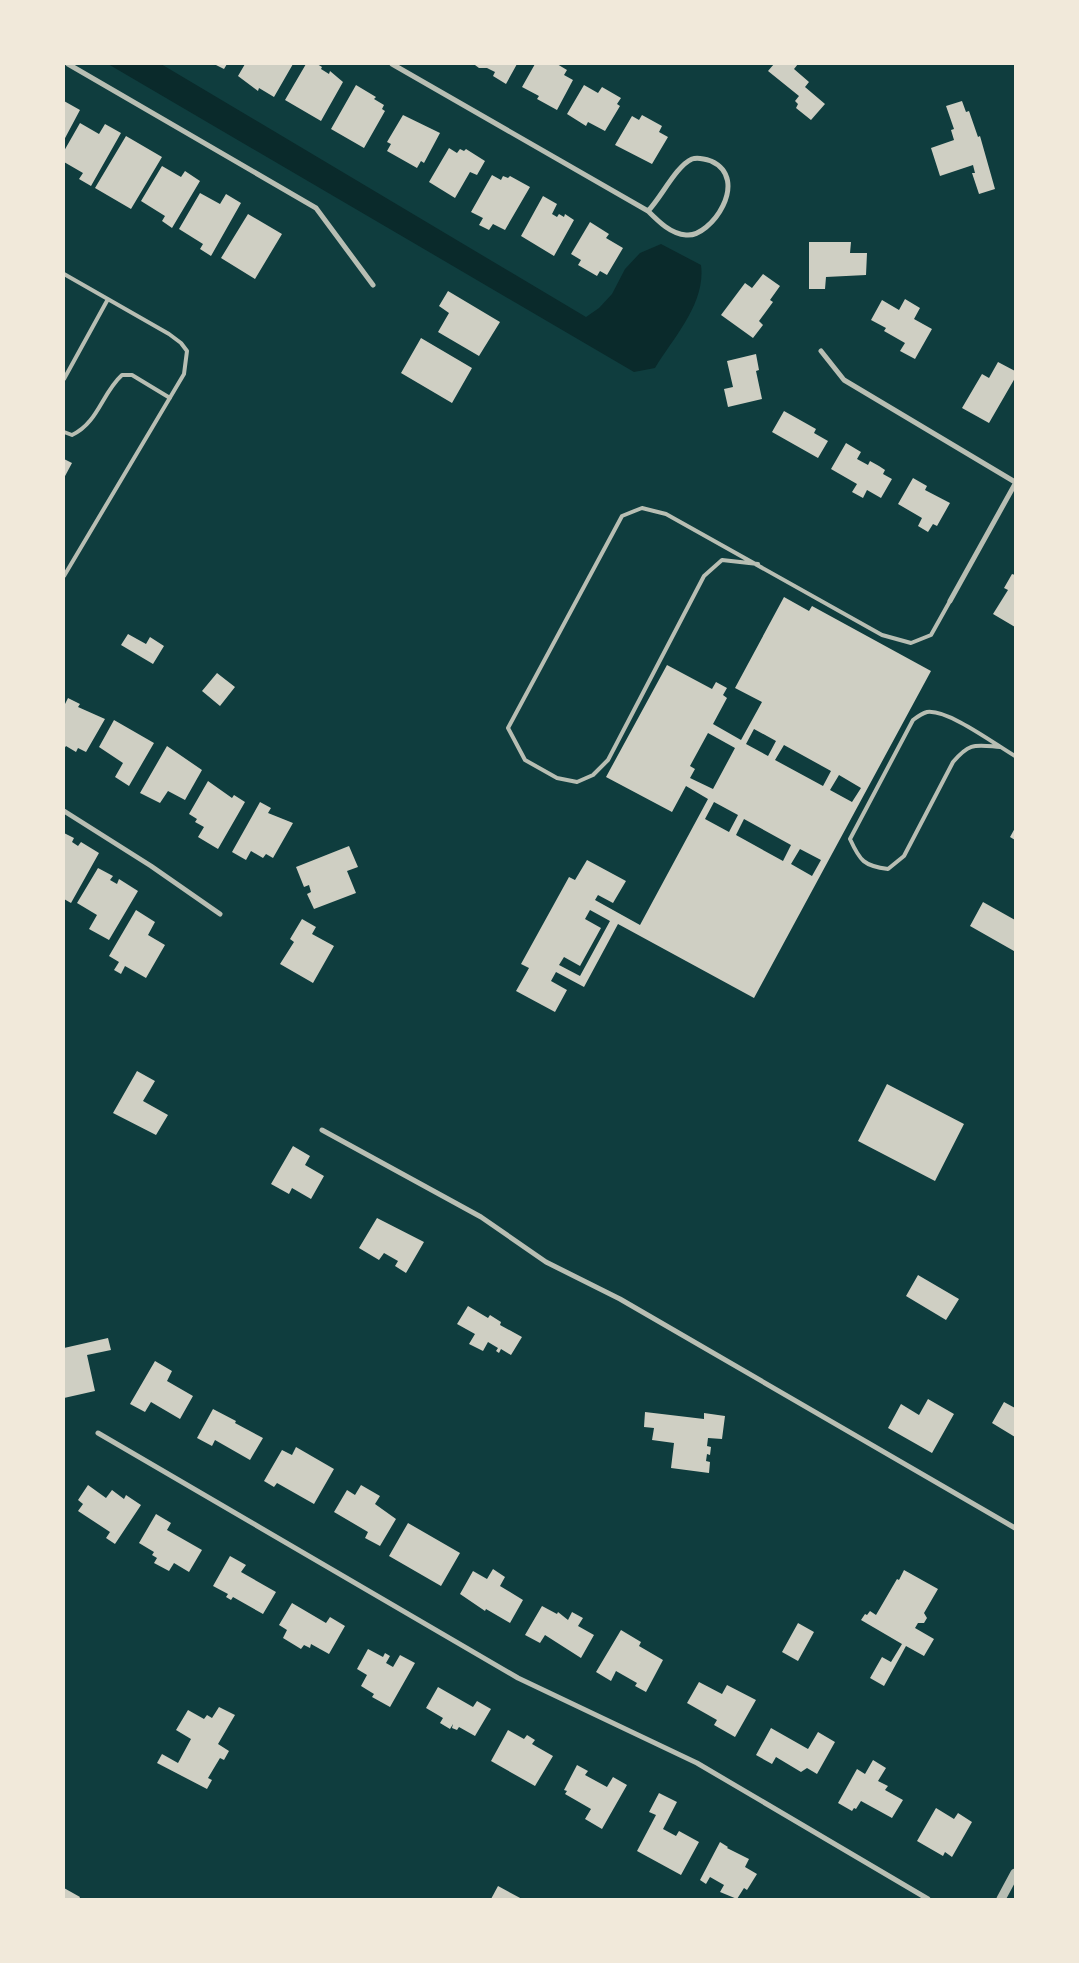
<svg xmlns="http://www.w3.org/2000/svg" width="1079" height="1963" font-family="'Exo 2',sans-serif">
	<style>
		.water { fill: #0a2a2b }
		.building { fill: #cfcfc3; fill-rule: evenodd }
		.lines { fill: none; stroke-linecap: round; stroke-linejoin: round }
		.service { stroke: #b8beb3; stroke-width: 4 }
		.minor { stroke: #b8beb3; stroke-width: 5 }
		.tertiary { stroke: #b8beb3; stroke-width: 9 }
	</style>
	<rect width="100%" height="100%" fill="#0f3d3e"/>
	<path class="water" d="M108 64H161L586 317 599 308 612 294 625 269 640 253 661 244 701 265C706 303 674 337 655 368L634 372Z"/>
	<path class="building" d="M214 64H227L224 69Z
		M245 64H293L274 97 259 88 258 91 238 76Z
		M306 64H317L322 67 321 69 329 74 330 71 343 82 321 121 285 100Z
		M475 64H517L506 84 493 76 495 72 487 68H479L475 65Z
		M535 64H557L567 70 564 75 573 80 557 110 537 99 539 96 522 87Z
		M774 64H798L794 69 809 82 805 87 825 104 811 120 796 108 798 104 795 101 799 96 768 71Z
		M356 85 376 97 374 99 384 105 382 109 385 111 364 148 331 129Z
		M584 85 598 93 602 87 621 98 617 104 620 106 605 131 588 122 586 126 567 114Z
		M64 101 80 110 64 140Z
		M962 101 966 112 969 111 978 137 980 136 995 189 979 194 972 173H975L973 165 940 176 931 148 954 140 951 130 954 129 946 106Z
		M403 115 440 133 424 163 421 161 417 168 387 151 391 144 387 142Z
		M642 115 662 126 659 132 668 137 652 164 615 145 632 116 639 120Z
		M80 123 99 134 105 124 121 133 91 186 79 179 83 173 64 162V151Z
		M126 136 162 157 131 209 95 188Z
		M449 148 457 153 460 149 464 151 466 149 485 161 477 175 470 172 455 198 429 182Z
		M162 166 181 177 185 171 200 181 172 228 162 221 165 216 141 201Z
		M492 175 501 180 503 176 508 178 510 176 530 187 505 230 493 224 489 230 479 225 483 218 471 212Z
		M200 193 220 204 226 194 241 203 211 256 200 249 203 244 179 229Z
		M543 196 557 204 552 214 557 217 559 214 564 217 565 214 574 220 554 256 521 236Z
		M248 214 282 234 255 279 221 258Z
		M590 222 609 234 606 238 623 248 607 275 600 271 597 276 578 265 581 260 571 254Z
		M809 242H851L850 253H867L866 275 826 277 825 289H809Z
		M763 274 780 286 770 300 773 302 759 321 763 325 753 338 721 315 745 283 752 288Z
		M448 291 500 322 479 356 438 332 449 313 439 306Z
		M905 299 920 308 914 319 932 329 915 359 900 351 905 343 884 331 886 328 871 320 882 300 899 310Z
		M421 338 472 368 452 403 401 373Z
		M756 354 759 370 756 371 762 399 728 407 724 389 733 387 727 361Z
		M998 362 1015 371V378L989 423 962 408 982 374 989 378Z
		M784 411 816 429 814 433 828 441 818 458 772 432Z
		M846 443 861 452 857 459 868 465 870 461 879 466 885 470 883 474 892 479 881 498 867 490 863 498 852 492 857 484 831 469Z
		M64 459 72 463 64 478Z
		M913 478 927 486 925 490 950 503 937 526 933 524 928 532 918 526 922 518 898 504Z
		M1012 574 1015 575V627L993 614 1008 590 1004 588Z
		M784 597 809 611 812 606 931 671 754 998 618 924 584 987 556 972 551 981 567 990 555 1012 516 991 529 968 521 964 569 877 575 880 587 860 626 881 613 903 598 895 595 900 640 925 708 799 686 786 672 812 606 777 667 665 712 689 716 682 727 688 723 695 727 698 713 724 741 740 762 702 735 688ZM754 729 776 741 768 756 746 744ZM708 733 735 748 713 789 690 778 695 769 690 766ZM784 745 831 771 823 786 775 760ZM839 775 861 788 852 802 830 790ZM714 802 738 815 729 832 705 819ZM744 819 791 845 783 861 736 835ZM800 849 821 860 812 876 791 864ZM590 910 610 921 580 976 559 965 564 957 580 966 601 928 585 919Z
		M128 634 146 644 150 637 164 646 153 664 121 645Z
		M217 673 235 687 220 706 202 691Z
		M68 698 80 704 78 707 105 719 86 752 78 748 76 752 66 746 64 749V706Z
		M114 720 154 743 129 786 115 777 123 763 99 747Z
		M167 746 202 770 185 800 168 791 160 803 140 793Z
		M208 781 232 798 234 795 245 802 218 849 198 837 204 827 195 822 197 819 189 814Z
		M260 802 271 808 268 813 293 823 273 858 266 854 263 858 251 851 246 860 232 852Z
		M1015 828V840L1010 837Z
		M64 833 74 838 72 842 78 846 81 842 99 853 71 903 64 899Z
		M349 846 358 867 347 871 356 893 314 909 307 894 311 892 309 885 304 887 296 867Z
		M98 868 113 876 110 880 117 884 119 879 138 891 109 940 89 929 97 915 77 903Z
		M983 902 1015 920 1014 951 970 926Z
		M136 910 155 922 148 935 165 945 146 978 125 966 121 974 114 970 119 962 109 956Z
		M302 919 316 927 312 934 334 946 313 983 280 964 294 942 290 939Z
		M137 1071 155 1081 143 1101 168 1115 156 1135 113 1113Z
		M887 1084 964 1124 935 1181 858 1141Z
		M293 1146 310 1156 305 1165 324 1176 311 1199 292 1188 289 1194 271 1184Z
		M377 1218 424 1242 406 1273 395 1266 398 1261 384 1253 379 1260 359 1248Z
		M918 1275 959 1299 946 1320 906 1296Z
		M468 1306 488 1318 490 1315 501 1322 500 1325 522 1337 511 1355 501 1349 499 1353 496 1351 498 1348 488 1342 483 1351 469 1344 475 1334 457 1324Z
		M108 1338 111 1350 87 1355 95 1391 64 1398V1348Z
		M155 1361 172 1371 167 1381 193 1396 180 1419 151 1402 145 1412 130 1404Z
		M928 1399 954 1414 932 1453 888 1428 901 1404 919 1415Z
		M1004 1402 1015 1408V1437L992 1423Z
		M213 1409 236 1421 235 1423 263 1438 250 1460 215 1440 212 1446 197 1438Z
		M645 1412 704 1419V1413L725 1416 722 1439 708 1438 707 1446 711 1447 710 1455 707 1454 706 1461 710 1462 709 1473 671 1468 674 1443 652 1440 654 1428 644 1427Z
		M296 1447 334 1469 314 1504 277 1483 274 1487 264 1481 282 1450 292 1455Z
		M88 1485 106 1498 112 1490 124 1499 126 1495 141 1505 115 1544 106 1538 110 1532 78 1511 83 1504 78 1500Z
		M361 1485 380 1496 375 1504 396 1519 380 1546 365 1538 368 1532 334 1512 347 1490 355 1495Z
		M156 1514 171 1523 167 1530 202 1550 189 1572 174 1563 169 1571 154 1563 157 1558 152 1555 154 1552 139 1543Z
		M408 1523 460 1553 441 1586 389 1556Z
		M230 1556 246 1565 241 1572 276 1592 263 1614 233 1597 231 1600 226 1597 228 1594 213 1586Z
		M493 1569 505 1577 500 1586 523 1600 510 1623 486 1609 485 1611 460 1594 473 1571 487 1579Z
		M904 1570 938 1589 924 1613 927 1618 924 1623H918L915 1628 934 1639 924 1656 906 1646 884 1686 870 1678 882 1657 891 1662 902 1644 861 1620 865 1614 867 1615 870 1611 876 1615 897 1579 899 1580Z
		M292 1603 326 1623 330 1617 345 1626 329 1654 311 1644 310 1648 304 1645 301 1649 283 1638 287 1630 279 1625Z
		M542 1606 557 1614 558 1612 568 1620 572 1612 583 1618 578 1626 594 1635 581 1658 545 1635 540 1643 525 1635Z
		M798 1623 814 1632 798 1661 782 1652Z
		M621 1630 641 1642 639 1646 663 1660 646 1692 635 1686 637 1683 616 1671 611 1681 596 1672Z
		M368 1649 383 1657 385 1653 390 1656 386 1663 393 1667 400 1655 415 1663 390 1707 372 1697 374 1694 361 1686 367 1675 357 1669Z
		M699 1682 722 1694 727 1685 756 1700 735 1737 714 1725 717 1720 687 1703Z
		M438 1687 473 1707 477 1701 491 1709 475 1736 459 1727 457 1730 452 1728 453 1724 450 1729 440 1723 443 1718 426 1708Z
		M219 1707 235 1715 218 1744 229 1751 224 1760 220 1758 208 1778 212 1780 207 1789 157 1763 162 1754 178 1763 191 1739 176 1730 188 1710 204 1719 207 1715 212 1718Z
		M771 1728 808 1749 818 1732 835 1742 817 1774 807 1768 801 1772 776 1757 772 1764 756 1755Z
		M508 1730 524 1739 527 1735 535 1740 532 1744 553 1756 535 1786 491 1761Z
		M873 1760 886 1768 878 1781 888 1786 885 1790 903 1800 892 1818 861 1801 856 1809 854 1808 852 1811 838 1803 857 1769 865 1774Z
		M577 1765 588 1771 585 1775 607 1787 613 1777 627 1785 602 1829 585 1819 591 1809 565 1794 567 1791 564 1790Z
		M659 1793 677 1802 663 1829 676 1836 679 1831 699 1842 681 1875 637 1851 656 1815 649 1812Z
		M936 1808 954 1819 958 1813 972 1822 952 1857 945 1852 943 1856 917 1841Z
		M720 1842 728 1847 727 1848 749 1859 745 1867 757 1874 747 1890 744 1888 737 1899 720 1892 724 1885 710 1877 706 1884 700 1880Z
		M498 1886 522 1899H491Z
		M64 1888 80 1897 79 1899H64Z"/>
	<g class="lines">
		<path class="service" d="M64 274 169 334 181 343 187 351 184 374 64 576
			M64 379 108 299
			M64 432 72 435C98 423 102 393 122 375H132L170 398
			M758 564 722 560 704 576 608 760 593 775 577 782 557 778 525 760 508 728 622 516 642 508 666 514 882 635 911 643 931 635 950 601
			M1000 747C975 745 970 742 953 762L904 856 888 869C864 866 860 861 850 839L913 720C917 717 923 713 927 712 948 709 996 745 1015 756"/>
		<path class="minor" d="M68 64 316 208 373 285
			M392 64 648 211C659 222 671 234 686 235 711 238 751 179 711 161 705 159 698 157 692 159 676 166 661 198 648 211
			M821 351 844 380 1015 482
			M950 601 1015 484
			M64 811 151 866 220 914
			M322 1130 481 1217 546 1262 620 1299 1015 1528
			M98 1433 518 1678 697 1763 928 1899"/>
		<path class="tertiary" d="M1001 1899 1015 1873"/>
	</g>
	<rect width="1079" height="1963" fill="none" stroke="#f1e9da" stroke-width="130"/>
</svg>
